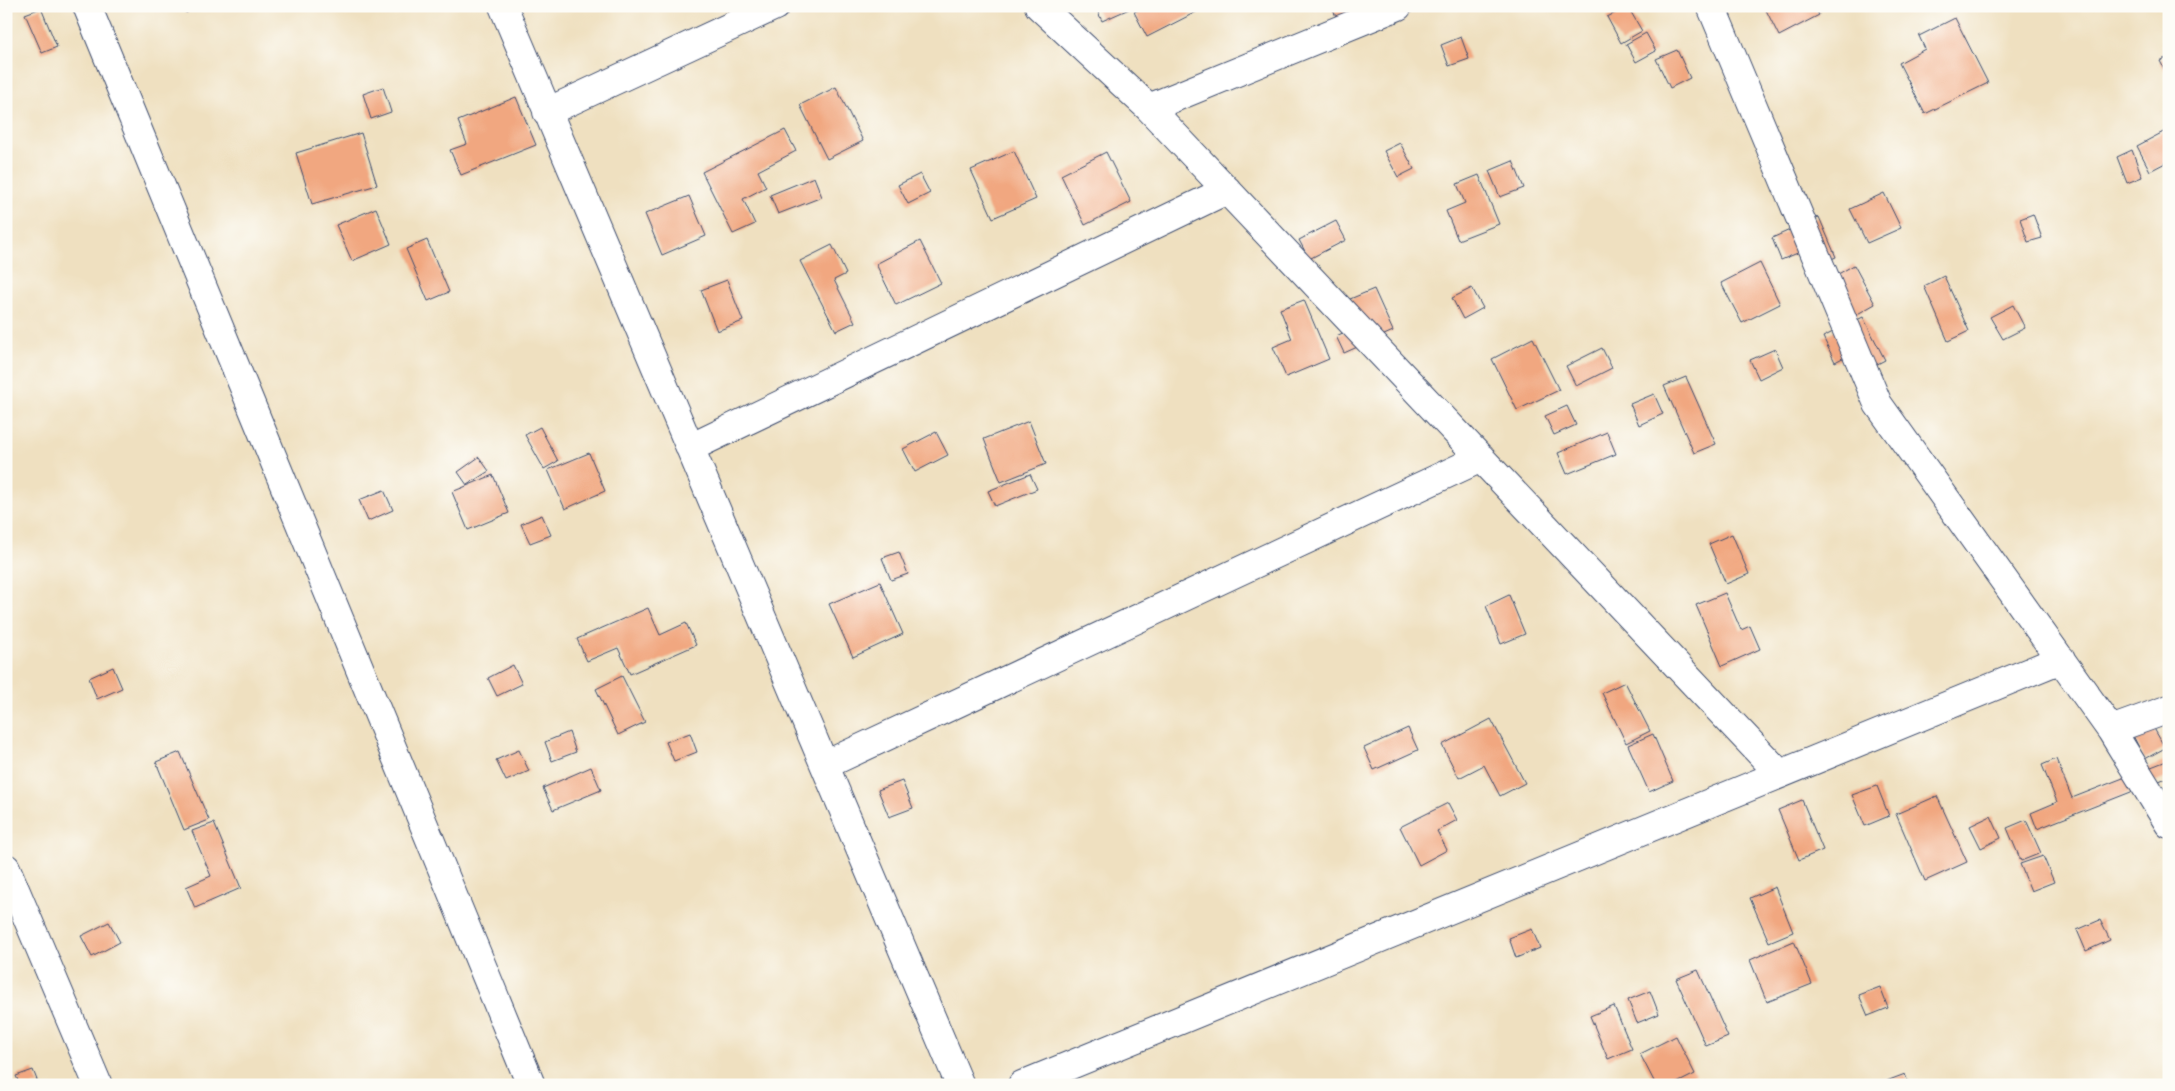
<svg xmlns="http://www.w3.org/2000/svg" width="2175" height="1091" font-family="'IM FELL DW Pica',serif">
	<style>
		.building { fill: #f1a780 }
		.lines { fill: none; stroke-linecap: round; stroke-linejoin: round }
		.street-casing { stroke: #3b4a6d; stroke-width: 30 }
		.street { stroke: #fff; stroke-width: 28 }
	</style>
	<rect width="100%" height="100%" fill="#fdfcf7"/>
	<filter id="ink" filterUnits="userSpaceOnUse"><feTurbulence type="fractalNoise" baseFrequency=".02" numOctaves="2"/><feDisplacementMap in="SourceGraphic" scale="10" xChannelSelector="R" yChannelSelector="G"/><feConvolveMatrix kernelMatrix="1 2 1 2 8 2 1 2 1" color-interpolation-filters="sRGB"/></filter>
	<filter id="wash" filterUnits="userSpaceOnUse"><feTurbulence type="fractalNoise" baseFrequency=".0096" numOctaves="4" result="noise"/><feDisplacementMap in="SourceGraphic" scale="20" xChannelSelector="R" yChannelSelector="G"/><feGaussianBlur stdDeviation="1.12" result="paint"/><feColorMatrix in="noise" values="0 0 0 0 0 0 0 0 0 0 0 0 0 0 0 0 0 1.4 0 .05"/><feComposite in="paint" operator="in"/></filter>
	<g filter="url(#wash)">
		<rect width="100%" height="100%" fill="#efe0c0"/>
		<g id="blocks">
			<path class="building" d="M182 6H197L186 13Z
				M1095 6H1128L1129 9 1102 21Z
				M1145 6H1195L1198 11 1147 37 1134 12Z
				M1331 6H1384L1342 29Z
				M1764 6H1814L1819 15 1779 36Z
				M1628 7 1642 31 1621 43 1607 17Z
				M41 8 57 47 42 53 25 14Z
				M1955 18 1988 83 1925 114 1899 63 1925 49 1919 36Z
				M1646 33 1656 51 1636 62 1626 44Z
				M1461 37 1469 59 1449 66 1441 45Z
				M1677 50 1690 78 1670 88 1656 59Z
				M2169 56V78L2160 61Z
				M383 87 391 112 371 119 363 94Z
				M836 87 863 141 827 159 800 105Z
				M516 97 536 145 461 175 450 150 467 144 458 121Z
				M2169 129V161L2150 171 2137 146Z
				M785 130 796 151 758 171 766 187 743 199 755 224 733 234 702 172Z
				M361 133 377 185 312 204 296 153Z
				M1400 143 1414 169 1398 177 1384 151Z
				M2132 150 2142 177 2127 183 2117 157Z
				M1014 151 1036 199 993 218 971 170Z
				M1106 152 1131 202 1085 225 1061 175Z
				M1513 161 1524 188 1500 197 1489 171Z
				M920 174 930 193 908 204 898 185Z
				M1479 175 1499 224 1458 240 1446 211 1465 203 1457 184Z
				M814 177 822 197 778 214 770 195Z
				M1884 193 1901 228 1867 243 1850 209Z
				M689 196 706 236 662 255 645 214Z
				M376 208 391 244 352 261 336 225Z
				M2033 214 2042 238 2028 242 2020 219Z
				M1819 217 1836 257 1808 269 1800 252 1781 260 1772 238Z
				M1336 221 1346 240 1309 259 1299 240Z
				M427 240 449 292 428 301 406 249Z
				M920 241 941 283 896 305 876 264Z
				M832 245 846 274 834 280 855 322 836 331 800 261Z
				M1760 263 1780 304 1742 323 1721 283Z
				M1854 265 1875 304 1854 316 1833 277Z
				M1944 276 1969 331 1948 341 1924 286Z
				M727 280 743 321 717 331 701 290Z
				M1472 288 1483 308 1463 319 1452 298Z
				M1374 289 1393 331 1344 353 1336 336 1361 325 1350 299Z
				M1304 300 1329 359 1286 377 1273 347 1292 339 1280 309Z
				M2013 305 2025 328 2003 339 1990 317Z
				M1863 317 1885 360 1864 371 1854 352 1835 362 1823 337Z
				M1533 338 1559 390 1517 410 1492 359Z
				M1602 348 1612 368 1576 386 1566 366Z
				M1775 349 1783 367 1759 379 1750 360Z
				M1686 377 1716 444 1694 453 1664 386Z
				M1654 394 1663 414 1639 425 1630 404Z
				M1567 406 1576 425 1554 435 1545 416Z
				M1029 421 1046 464 1001 482 984 439Z
				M540 427 558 461 544 469 525 435Z
				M936 432 948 455 915 472 903 449Z
				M1607 432 1616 454 1567 474 1558 453Z
				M589 453 605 491 565 509 548 470Z
				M479 457 489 471 467 485 458 472Z
				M1030 474 1037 489 995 506 988 491Z
				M493 475 509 513 468 530 452 492Z
				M384 490 393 510 368 521 359 500Z
				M542 515 551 535 530 543 521 524Z
				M1732 534 1749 574 1726 584 1709 544Z
				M899 552 908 574 891 580 882 558Z
				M880 582 903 634 853 657 829 604Z
				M1725 593 1741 630 1750 626 1760 649 1722 666 1696 605Z
				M1509 595 1525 634 1501 644 1486 606Z
				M648 608 660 635 686 623 696 645 630 674 618 648 587 661 577 639Z
				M513 665 522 684 497 696 488 678Z
				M113 667 122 688 97 699 89 678Z
				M622 676 645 722 618 735 596 689Z
				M1625 682 1650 731 1626 743 1602 693Z
				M2147 716 2165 748 2145 759 2128 726Z
				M1491 719 1525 783 1500 796 1484 765 1459 778 1442 745Z
				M1408 728 1418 750 1374 770 1364 748Z
				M569 732 576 752 552 761 545 742Z
				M690 733 697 752 674 761 666 742Z
				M1653 734 1673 781 1649 792 1628 745Z
				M519 750 529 771 506 781 496 760Z
				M180 752 209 820 184 830 156 762Z
				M2056 759 2072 798 2169 760V777L2037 829 2031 813 2057 802 2042 765Z
				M591 767 601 790 553 810 543 788Z
				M902 781 913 808 889 817 878 790Z
				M1877 786 1889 816 1865 826 1852 795Z
				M1937 796 1967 862 1925 881 1896 814Z
				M1802 800 1823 850 1799 860 1778 810Z
				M1448 803 1457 820 1437 831 1447 850 1419 865 1400 827Z
				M1991 816 2001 838 1981 848 1970 826Z
				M2026 820 2041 853 2021 861 2007 828Z
				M214 823 241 888 195 908 186 887 211 876 192 831Z
				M2043 856 2054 882 2031 891 2020 864Z
				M1775 887 1793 932 1769 942 1750 898Z
				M2100 920 2110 940 2086 951 2077 930Z
				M109 922 120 942 92 957 81 936Z
				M1532 929 1540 948 1516 958 1509 938Z
				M1794 941 1812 984 1767 1002 1750 960Z
				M1698 970 1728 1037 1706 1046 1676 979Z
				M1880 987 1888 1008 1868 1016 1859 995Z
				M1650 991 1659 1014 1637 1023 1628 1000Z
				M1614 1006 1632 1049 1608 1059 1590 1016Z
				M1676 1036 1695 1074 1673 1085H1656L1640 1054Z
				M33 1070 39 1085H20L16 1076Z
				M1905 1074 1909 1085H1876Z"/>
		</g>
	</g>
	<g filter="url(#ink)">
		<use href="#blocks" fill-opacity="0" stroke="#3b4a6d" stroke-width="1"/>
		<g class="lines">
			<g class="street-casing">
				<path id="street" d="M87 6 531 1085
					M503 6 960 1085
					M1039 6 1149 108 1780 774
					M1711 6 1878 404 2111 730 2169 824
					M1149 108 1398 6
					M547 112 775 6
					M690 448 1227 190
					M2111 730 2169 709
					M825 765 1481 458
					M6 868 98 1085
					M1022 1085 2061 659"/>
			</g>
			<use href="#street" class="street"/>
		</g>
	</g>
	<rect width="2175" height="1091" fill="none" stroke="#fdfcf7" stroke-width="25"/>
</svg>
